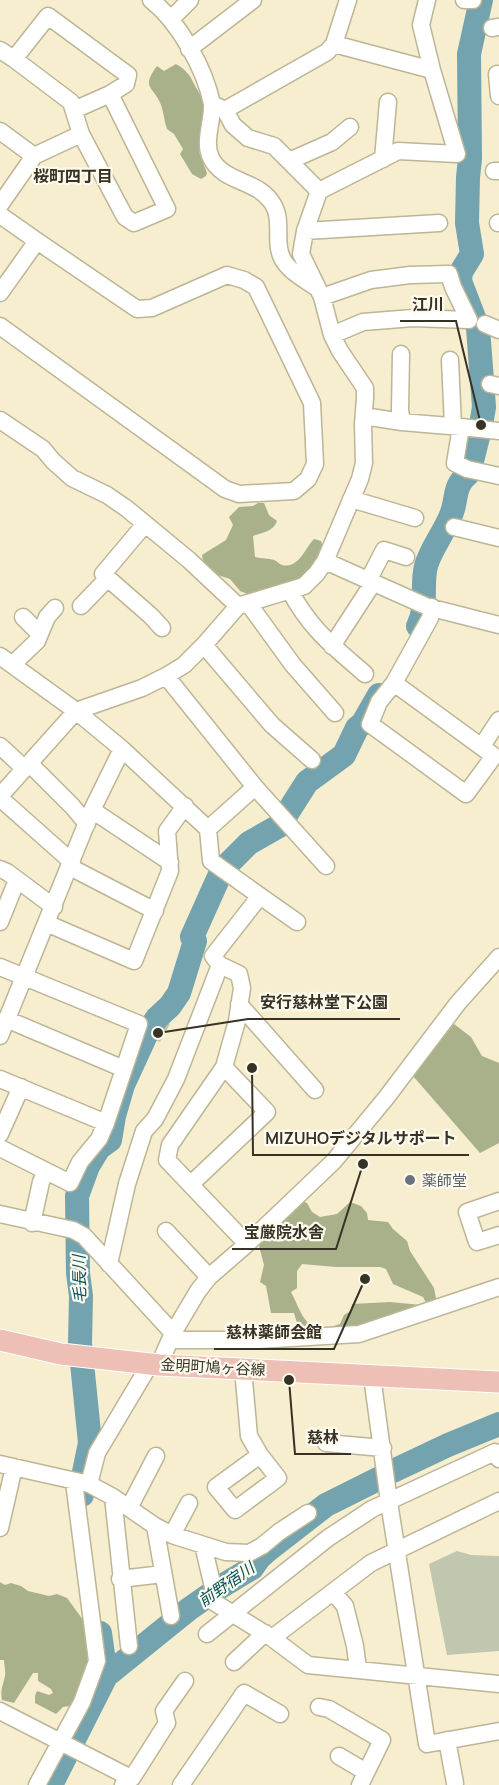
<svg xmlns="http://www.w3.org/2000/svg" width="499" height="1785" font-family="Manrope,'Noto Sans JP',sans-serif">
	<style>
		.green { fill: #c1c6ae }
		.forest { fill: #a9b18a }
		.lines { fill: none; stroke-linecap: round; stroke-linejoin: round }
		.stream { stroke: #73a3ae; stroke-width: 4 }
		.river { stroke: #73a3ae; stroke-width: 24 }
		.minor-casing { stroke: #bcb596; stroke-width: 19 }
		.major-casing { stroke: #fff; stroke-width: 23 }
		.minor { stroke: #fff; stroke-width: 16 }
		.major { stroke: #edbfb5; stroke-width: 21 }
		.worship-dot { fill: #6b7280; stroke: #fefbee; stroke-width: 2 }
		.labels { text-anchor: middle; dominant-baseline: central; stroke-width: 4.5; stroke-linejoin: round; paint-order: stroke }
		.worship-label { font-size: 15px; fill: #5b616d; stroke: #fefbee; text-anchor: start }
		.street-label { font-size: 15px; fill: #353226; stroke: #fefbee }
		.neighbourhood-label { font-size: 16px; font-weight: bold; fill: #353226; stroke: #fefbee }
		.water-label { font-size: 16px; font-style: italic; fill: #05505c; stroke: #fefbee }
		.leader { fill: none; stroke: #353226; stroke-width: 2 }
		.callout-dot { fill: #353226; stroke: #fefbee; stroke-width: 2 }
		.callout-label { font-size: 16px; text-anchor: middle; font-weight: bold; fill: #353226; stroke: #fefbee; stroke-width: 4.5; stroke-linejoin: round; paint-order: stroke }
	</style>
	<rect width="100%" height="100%" fill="#f6eece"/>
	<path class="green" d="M161 1020 170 1024 160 1042 149 1037Z
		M457 1551 471 1555 499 1556V1651L447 1655 429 1564Z"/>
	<path class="forest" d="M176 64C195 75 191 85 205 100L199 152 207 173 206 176 201 179 192 174 180 154 183 149 174 134 167 129C164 121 164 113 161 105 154 86 140 89 157 66L164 71Z
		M258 503H264L269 515 277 521C273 532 263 532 253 536L255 557C261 559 269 558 274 560 277 561 279 564 282 565 299 569 305 548 314 539L321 541 323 547 321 557 303 579 250 595 240 591 230 579 215 574 203 561 202 555 226 540 233 525 229 517 239 507 253 506Z
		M454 1024 471 1037 482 1056 499 1063V1143L480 1153 413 1076Z
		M300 1200 307 1203 312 1212 320 1217 337 1214 350 1202 361 1206 367 1213 368 1220 388 1222 393 1229 407 1241 410 1251 434 1288 437 1304 429 1308 423 1297 393 1284 386 1269 380 1267H336L302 1264 297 1271V1288L291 1292C304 1317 305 1336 340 1324L344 1315 351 1311 352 1304 390 1302 421 1305 378 1324 296 1333 297 1323 294 1313H271L266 1286 260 1282 264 1265 259 1246 262 1238Z
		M0 1582 5 1585 11 1583 21 1586 28 1591 49 1596 57 1594 67 1598 86 1624 88 1675 77 1699 70 1706 63 1707 56 1714 35 1703V1696L37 1691 49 1695 53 1693 51 1689 38 1681V1673H33L14 1703 2 1700C0 1690 3 1686 5 1676 6 1671 4 1665 4 1660H0Z"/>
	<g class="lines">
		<path class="stream" d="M68 1190 77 1196"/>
		<path class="river" d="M418 626C428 608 421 585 426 566 431 548 444 533 451 515 458 499 452 487 469 473L481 425 484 407 478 328 460 281 461 272 472 254 467 223 468 177 470 159 469 54 481 0
			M393 1471 448 1445 499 1424
			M82 1495 83 1477 90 1443 80 1343 81 1296 78 1273 77 1196 88 1166 99 1148 110 1140 114 1116 123 1085 146 1035 157 1018 170 1006 179 993 195 941 192 937 222 870 249 843 279 826 307 782 344 755 357 728 363 723 379 695
			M106 1676 189 1609 222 1586 252 1568 259 1558 268 1550 326 1505 380 1478
			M51 1785 106 1676 100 1633"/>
		<g class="minor-casing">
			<path id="minor" d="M464 0H473
				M171 19 190 0
				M492 28 499 27
				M334 44 432 70
				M189 49 253 0
				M0 50 14 59 48 16 128 75 126 84 110 94 167 209 134 223 125 217 81 134 34 156 0 205
				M14 59 71 102 81 134
				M497 74 499 96
				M212 104C213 121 203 142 211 158 223 182 255 180 270 200 285 218 273 240 282 258 288 271 306 280 317 288
				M74 110 110 94
				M225 110 327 52 334 44 348 0
				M0 131 34 156
				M383 159 388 102
				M289 161 332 142 350 127
				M494 171H499
				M319 191 398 151 457 154 432 70 421 25 427 0
				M0 215 37 241 0 293
				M498 223H499
				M305 231 439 223
				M322 297 371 280 410 275 449 274 453 287 469 320 413 318 363 322 332 335
				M485 324 499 330
				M0 326 225 489 239 494 294 491 308 479 315 464 312 403 256 287 244 280 227 275 152 308 137 309 37 241
				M401 354 400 410 402 422
				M450 360 453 426
				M490 384 499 386
				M364 416 402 422 461 427 455 463 467 469 499 476
				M0 420 43 449 53 461 72 478 107 495 126 508 189 560 238 606
				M461 427 499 431
				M351 499 415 518
				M145 524 103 574 151 616 162 628
				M454 527 499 538
				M325 561 428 607 499 625
				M368 581 384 550 406 557
				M290 591C311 630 333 646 365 674
				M248 603 293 665 335 713
				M81 606 108 578
				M23 617 40 634
				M204 645 272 725 312 760
				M332 646 373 583
				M0 656 76 711 122 749 208 829
				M12 665 37 641 47 617 55 608
				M166 676 255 787 326 866
				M394 683 494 756 466 794 370 724 379 702 394 683 430 618 432 607
				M0 746 25 769
				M482 746 499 720
				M30 764 72 806 87 824
				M0 796 76 711 142 688 166 676 184 665 204 645 238 606 304 586 317 573 325 561 360 479 364 463 363 424 365 398V388L340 351 332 335 322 297 301 254 305 231 319 191 274 146 248 138 233 125 225 110 212 104C205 69 179 22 151 0
				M0 798 72 862
				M92 810 170 862
				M70 867 155 911
				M0 869 7 872 54 907
				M260 896 297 922
				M0 922 17 880
				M46 923 134 961 170 871 167 831 185 806
				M0 967 139 1024 106 1123 0 1079
				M239 1004 315 1090
				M6 1019 124 1069
				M0 1036 92 810 122 749
				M0 1134 21 1087
				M0 1148 46 1171
				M191 1184 267 1112 224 1067
				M499 1201 467 1212 477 1242 499 1235
				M0 1214 73 1230 84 1236 173 1333
				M32 1223 41 1182 46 1171 70 1183 80 1162 99 1139 106 1123
				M166 1231 209 1277
				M247 1244 167 1160 170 1145 224 1067 237 1021 242 988 239 974 220 965 213 956 260 896 211 861 208 829 255 787
				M109 1264 127 1184 144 1131 155 1119 176 1079 220 965
				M170 1340H258L359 1334 499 1287
				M159 1365 173 1333 198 1291 209 1277 247 1244 334 1161 386 1098 458 1003 499 957
				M243 1369 249 1436 260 1455 278 1478 235 1510 216 1487 260 1455
				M372 1376 389 1502 427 1744 499 1731
				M326 1443 383 1448
				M0 1464 89 1484 113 1497 155 1526 172 1535 226 1552 249 1553 262 1546 279 1532 308 1513
				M89 1484 97 1453 150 1364
				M113 1497 129 1646
				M129 1508 156 1456
				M155 1526 171 1616
				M0 1528 14 1467
				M172 1535 189 1503
				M203 1545 213 1587 212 1601 272 1638 308 1665 499 1684
				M120 1579 163 1574
				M333 1592 345 1606 355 1646 358 1669
				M207 1634 328 1538 372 1509 495 1452 499 1459
				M272 1638 371 1563 499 1501
				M234 1662 265 1633
				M319 1707 329 1709 382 1740 360 1785
				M0 1711 127 1776 123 1785
				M447 1740 455 1783
				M339 1756 366 1772
				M132 1778 167 1723 164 1711 185 1681
				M37 1785 82 1702 97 1661 74 1482
				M181 1785 244 1693 280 1714"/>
		</g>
		<g class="major-casing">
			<path id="major" d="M0 1340 61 1354 159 1365 499 1382"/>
		</g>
		<use href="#minor" class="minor"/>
		<use href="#major" class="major"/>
	</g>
	<circle class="worship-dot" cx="410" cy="1180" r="6"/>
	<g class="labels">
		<g class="worship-label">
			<text x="422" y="1180">薬師堂</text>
		</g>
		<g class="street-label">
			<text transform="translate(213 1367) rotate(3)">金明町鳩ヶ谷線</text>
		</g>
		<g class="neighbourhood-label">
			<text x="73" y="176">桜町四丁目</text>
		</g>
		<g class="water-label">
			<text transform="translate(79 1279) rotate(-91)">毛長川</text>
			<text transform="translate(226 1584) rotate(-35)">前野宿川</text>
		</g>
	</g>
	<path class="leader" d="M481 425L456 321H400M158 1033L248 1019H400M252 1068L253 1155H469M363 1164L336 1249H232M365 1279L334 1349H214M289 1380L295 1454H351"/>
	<g class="callout-dot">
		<circle cx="481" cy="425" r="6"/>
		<circle cx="158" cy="1033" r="6"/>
		<circle cx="252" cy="1068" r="6"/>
		<circle cx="363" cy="1164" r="6"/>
		<circle cx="365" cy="1279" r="6"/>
		<circle cx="289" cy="1380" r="6"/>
	</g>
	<g class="callout-label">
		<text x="428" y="310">江川</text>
		<text x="324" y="1008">安行慈林堂下公園</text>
		<text x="361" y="1144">MIZUHOデジタルサポート</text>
		<text x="284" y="1238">宝厳院水舎</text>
		<text x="274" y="1338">慈林薬師会館</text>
		<text x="323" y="1443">慈林</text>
	</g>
</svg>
